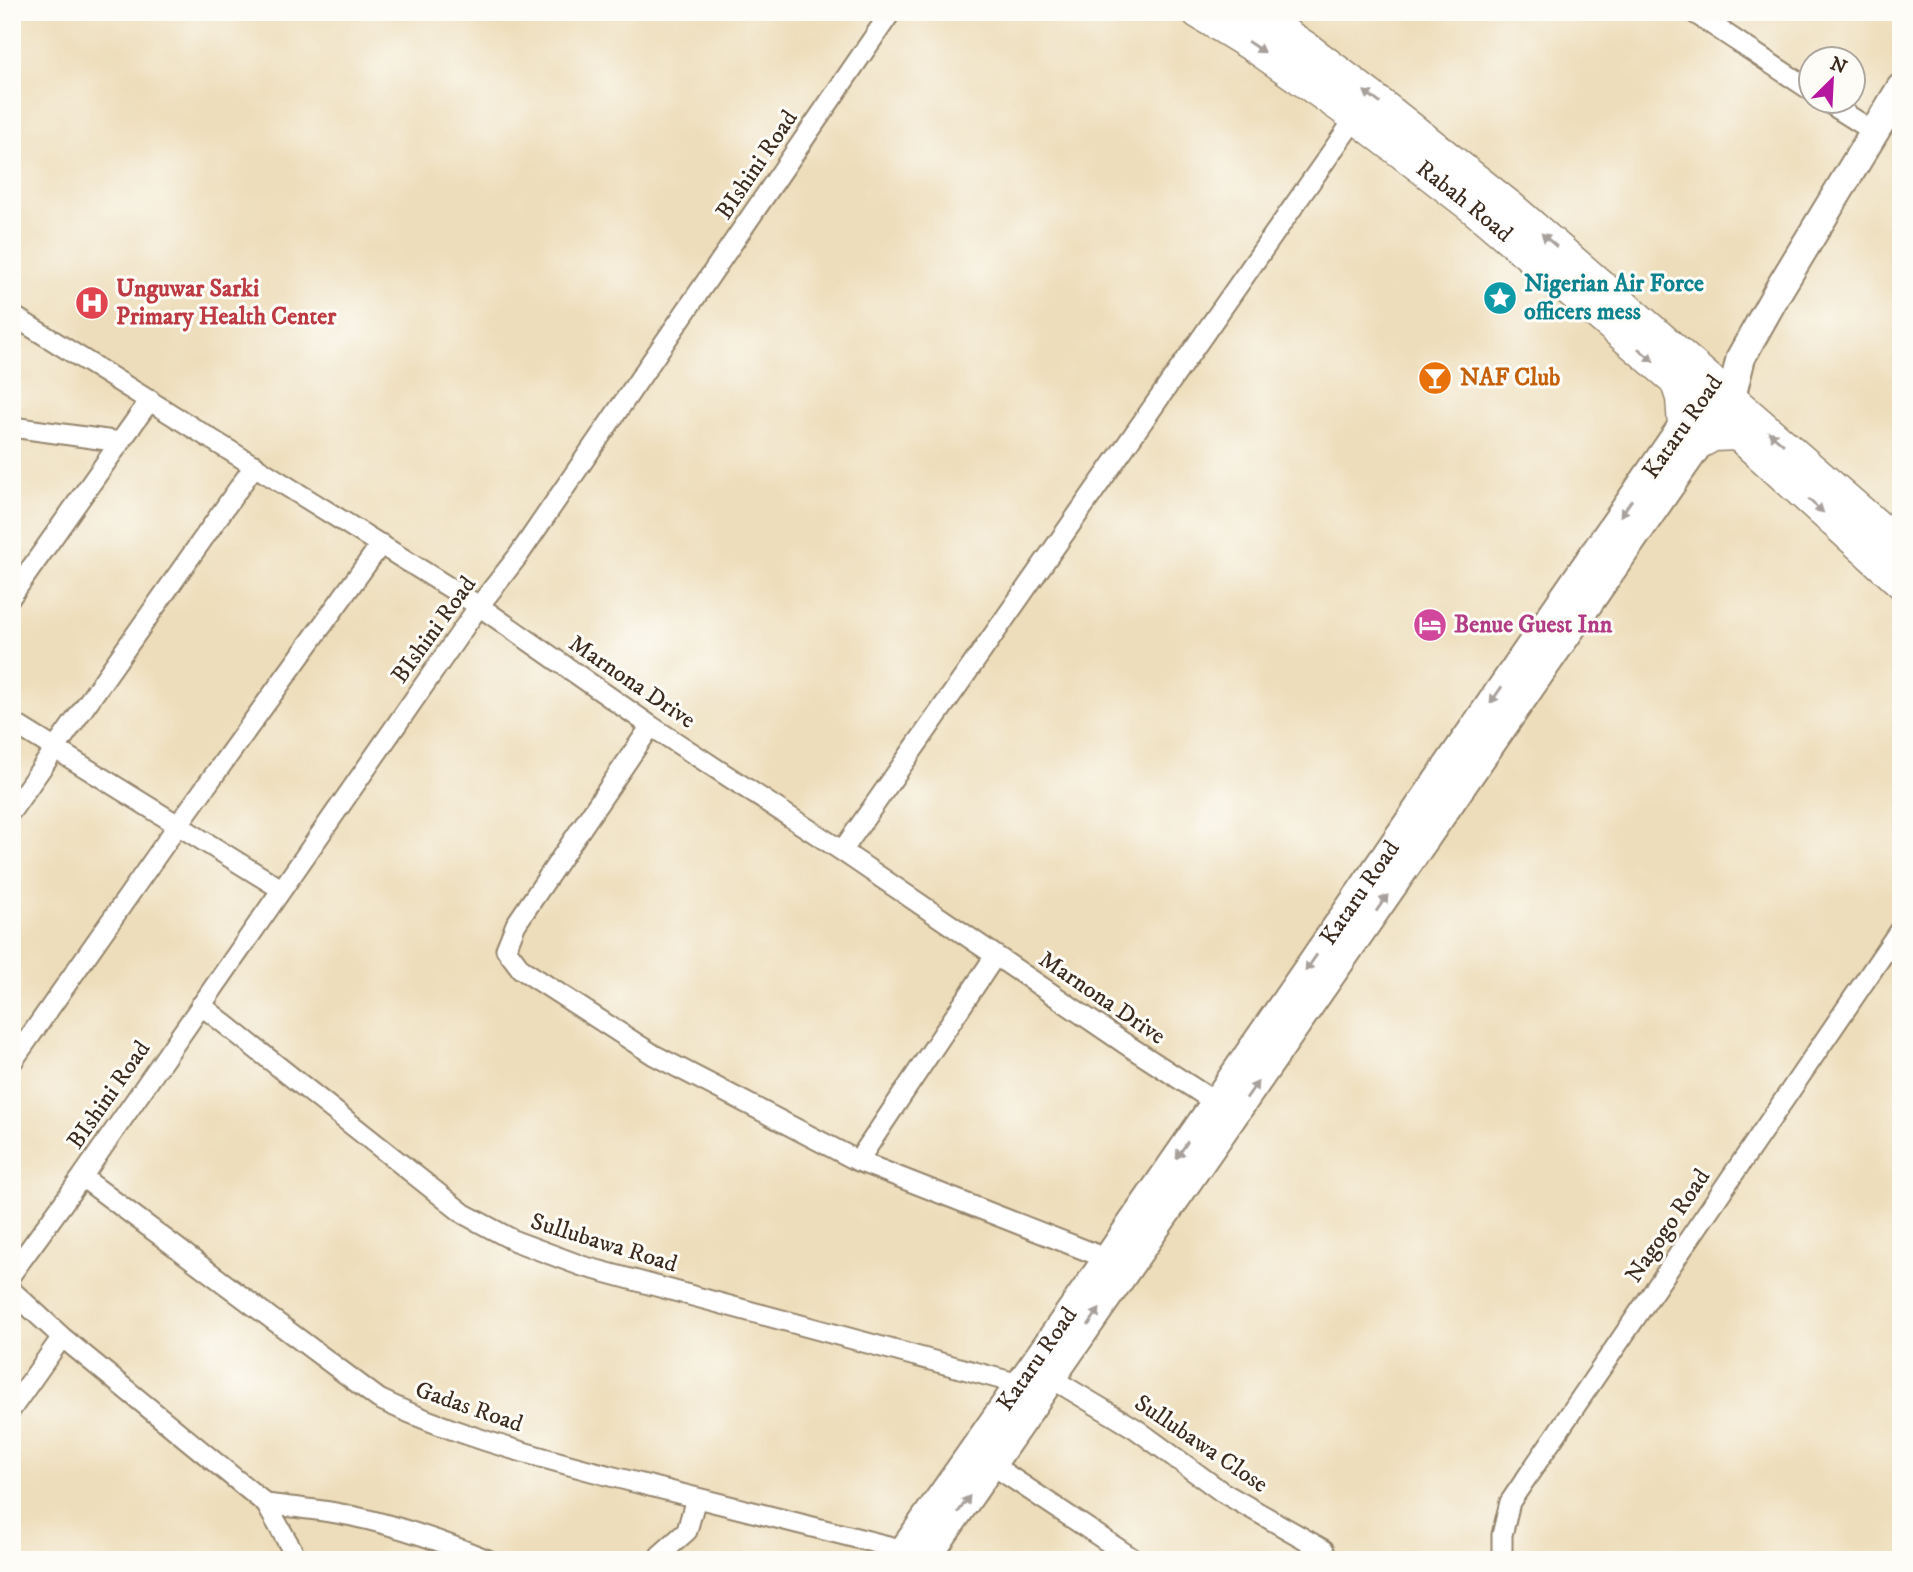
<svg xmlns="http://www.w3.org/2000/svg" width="1913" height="1572" font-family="'IM FELL DW Pica',serif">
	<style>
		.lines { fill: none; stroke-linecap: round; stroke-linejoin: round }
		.street-casing { stroke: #94846c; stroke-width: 23 }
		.secondary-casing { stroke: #94846c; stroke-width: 32 }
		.primary-casing { stroke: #94846c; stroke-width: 35 }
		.street { stroke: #fff; stroke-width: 19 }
		.secondary { stroke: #fff; stroke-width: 28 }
		.primary { stroke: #fff; stroke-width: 32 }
		.oneway { fill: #a79f9a }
		.labels { text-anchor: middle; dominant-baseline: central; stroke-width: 6; stroke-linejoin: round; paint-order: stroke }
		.street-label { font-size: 24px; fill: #3b2a1e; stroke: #fdfcf7 }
		.culture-label { font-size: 24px; font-weight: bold; fill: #0d838f; stroke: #fdfcf7; text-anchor: start }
		.health-label { font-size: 24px; font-weight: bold; fill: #be3a42; stroke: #fdfcf7; text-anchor: start }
		.food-label { font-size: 24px; font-weight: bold; fill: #c56008; stroke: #fdfcf7; text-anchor: start }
		.hotel-label { font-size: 24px; font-weight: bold; fill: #b23c85; stroke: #fdfcf7; text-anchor: start }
	</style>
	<rect width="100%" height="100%" fill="#fdfcf7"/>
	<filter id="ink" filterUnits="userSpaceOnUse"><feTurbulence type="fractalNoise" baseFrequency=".0143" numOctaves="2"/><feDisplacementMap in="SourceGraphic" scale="14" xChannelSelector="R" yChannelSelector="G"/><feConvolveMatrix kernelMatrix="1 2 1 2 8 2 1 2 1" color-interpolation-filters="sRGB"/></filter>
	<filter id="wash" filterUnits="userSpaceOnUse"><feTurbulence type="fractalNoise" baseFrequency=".00686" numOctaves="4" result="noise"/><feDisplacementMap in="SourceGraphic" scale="28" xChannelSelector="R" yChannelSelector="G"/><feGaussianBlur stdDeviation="1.57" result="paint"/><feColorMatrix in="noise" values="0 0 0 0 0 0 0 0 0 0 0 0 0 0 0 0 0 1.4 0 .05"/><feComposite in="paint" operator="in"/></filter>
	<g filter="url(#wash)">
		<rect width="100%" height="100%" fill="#edddba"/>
	</g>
	<g filter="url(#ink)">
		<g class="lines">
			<g class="street-casing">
				<path id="street" d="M1693 12 1812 91
					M1827 102 1873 131
					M12 315 479 606 651 726 842 851 1124 1043 1215 1102
					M12 427 121 442
					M12 595 150 400
					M12 722 281 889
					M651 726 516 924 506 949 521 969 654 1055 858 1161 1108 1259
					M12 810 255 465
					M842 851 1356 117
					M201 1005 464 1214 515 1241 582 1266 1019 1384
					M12 1062 178 825 381 544
					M858 1161 995 956
					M82 1177 379 1399C453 1435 532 1455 610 1476 708 1501 806 1525 904 1550
					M12 1273 82 1177 479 606 518 556 891 12
					M12 1291 62 1337 266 1504 298 1560
					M1051 1378 1136 1429 1222 1492 1324 1550
					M12 1408 62 1337
					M982 1458 1135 1560
					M266 1504C289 1507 313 1509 336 1513 388 1522 439 1540 488 1560
					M658 1560 660 1555 687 1531 696 1498
					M1502 1560V1535L1510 1502 1901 928"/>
			</g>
			<g class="secondary-casing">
				<g id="secondary">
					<path id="s1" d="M897 1560 1113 1251 1697 405"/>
					<path d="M925 1560 1718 416 1731 398 1741 357 1778 291 1901 88"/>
				</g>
			</g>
			<g class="primary-casing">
				<g id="primary">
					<path id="s2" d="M1198 12 1257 48 1356 117 1474 208 1718 416 1901 582"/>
					<path d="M1252 12 1306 48 1371 97 1511 208 1901 547"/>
					<path d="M1676 380 1682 398 1684 425"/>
					<path d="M1702 441 1713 435 1738 434"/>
				</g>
			</g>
			<use href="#street" class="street"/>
			<use href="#secondary" class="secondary"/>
			<use href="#primary" class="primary"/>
		</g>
		<defs><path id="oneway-solid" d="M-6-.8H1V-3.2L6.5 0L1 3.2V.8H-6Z" transform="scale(1.75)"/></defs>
		<g class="oneway">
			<use href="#oneway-solid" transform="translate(1256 47) rotate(33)"/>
			<use href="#oneway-solid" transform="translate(1372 97) rotate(-143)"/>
			<use href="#oneway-solid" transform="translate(1549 240) rotate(-139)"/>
			<use href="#oneway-solid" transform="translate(1646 355) rotate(40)"/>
			<use href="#oneway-solid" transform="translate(1776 438) rotate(-139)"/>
			<use href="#oneway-solid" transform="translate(1816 506) rotate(42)"/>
			<use href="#oneway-solid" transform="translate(1626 508) rotate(125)"/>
			<use href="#oneway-solid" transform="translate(1496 695) rotate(125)"/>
			<use href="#oneway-solid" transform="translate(1382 903) rotate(-55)"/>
			<use href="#oneway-solid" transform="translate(1311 963) rotate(125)"/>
			<use href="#oneway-solid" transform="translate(1252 1090) rotate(-55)"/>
			<use href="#oneway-solid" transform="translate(1182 1150) rotate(124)"/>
			<use href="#oneway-solid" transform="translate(1094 1317) rotate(-55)"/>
			<use href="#oneway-solid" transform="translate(964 1504) rotate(-55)"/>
		</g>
	</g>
	<defs>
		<g id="sight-disc" transform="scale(1.75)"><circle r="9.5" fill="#0f9aa8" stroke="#fdfcf7"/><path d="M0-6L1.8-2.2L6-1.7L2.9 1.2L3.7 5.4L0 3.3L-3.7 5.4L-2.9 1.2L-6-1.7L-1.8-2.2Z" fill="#fff"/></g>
		<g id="hospital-disc" transform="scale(1.75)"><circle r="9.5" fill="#e0444e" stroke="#fdfcf7"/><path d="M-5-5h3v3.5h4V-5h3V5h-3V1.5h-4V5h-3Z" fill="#fff"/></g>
		<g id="bar-disc" transform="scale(1.75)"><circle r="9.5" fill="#e8710a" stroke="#fdfcf7"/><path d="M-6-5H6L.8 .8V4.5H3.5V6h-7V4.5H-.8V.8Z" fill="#fff"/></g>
		<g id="hotel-disc" transform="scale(1.75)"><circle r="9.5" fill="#d1479c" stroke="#fdfcf7"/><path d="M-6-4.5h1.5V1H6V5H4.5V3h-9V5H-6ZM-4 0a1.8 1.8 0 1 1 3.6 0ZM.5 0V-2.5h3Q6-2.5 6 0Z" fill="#fff"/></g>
	</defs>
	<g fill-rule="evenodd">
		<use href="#sight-disc" x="1500" y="298"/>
		<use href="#hospital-disc" x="92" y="303"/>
		<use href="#bar-disc" x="1435" y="378"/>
		<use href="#hotel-disc" x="1430" y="625"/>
	</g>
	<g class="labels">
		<g class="street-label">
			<text transform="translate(757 165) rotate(-56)">BIshini Road</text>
			<text stroke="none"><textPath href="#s2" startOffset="327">Rabah Road</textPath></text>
			<text transform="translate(1683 427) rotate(-55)">Kataru Road</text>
			<text transform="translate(434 630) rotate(-54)">BIshini Road</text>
			<text transform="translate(632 682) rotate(34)">Marnona Drive</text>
			<text stroke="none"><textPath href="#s1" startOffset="812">Kataru Road</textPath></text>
			<text transform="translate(1102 998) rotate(34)">Marnona Drive</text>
			<text transform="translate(109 1095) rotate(-55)">BIshini Road</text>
			<text transform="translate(1668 1226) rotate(-56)">Nagogo Road</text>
			<text transform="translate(604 1243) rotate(17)">Sullubawa Road</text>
			<text stroke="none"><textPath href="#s1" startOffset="245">Kataru Road</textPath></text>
			<text transform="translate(469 1407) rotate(19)">Gadas Road</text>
			<text transform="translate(1201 1444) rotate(34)">Sullubawa Close</text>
		</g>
		<g class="culture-label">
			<text x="1524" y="284">Nigerian Air Force<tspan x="1524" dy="28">officers mess</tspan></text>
		</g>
		<g class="health-label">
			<text x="116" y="289">Unguwar Sarki<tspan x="116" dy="28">Primary Health Center</tspan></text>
		</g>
		<g class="food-label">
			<text x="1460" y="378">NAF Club</text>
		</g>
		<g class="hotel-label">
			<text x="1454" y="625">Benue Guest Inn</text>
		</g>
	</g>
	<rect width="1913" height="1572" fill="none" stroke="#fdfcf7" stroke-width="42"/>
	<g transform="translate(1832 80) rotate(24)"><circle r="33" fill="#fdfcf7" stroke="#afa8a0" stroke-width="2"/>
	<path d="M0-5L12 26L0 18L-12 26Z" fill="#b5179e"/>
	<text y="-10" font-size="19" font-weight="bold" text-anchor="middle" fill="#3b2a1e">N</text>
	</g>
</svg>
